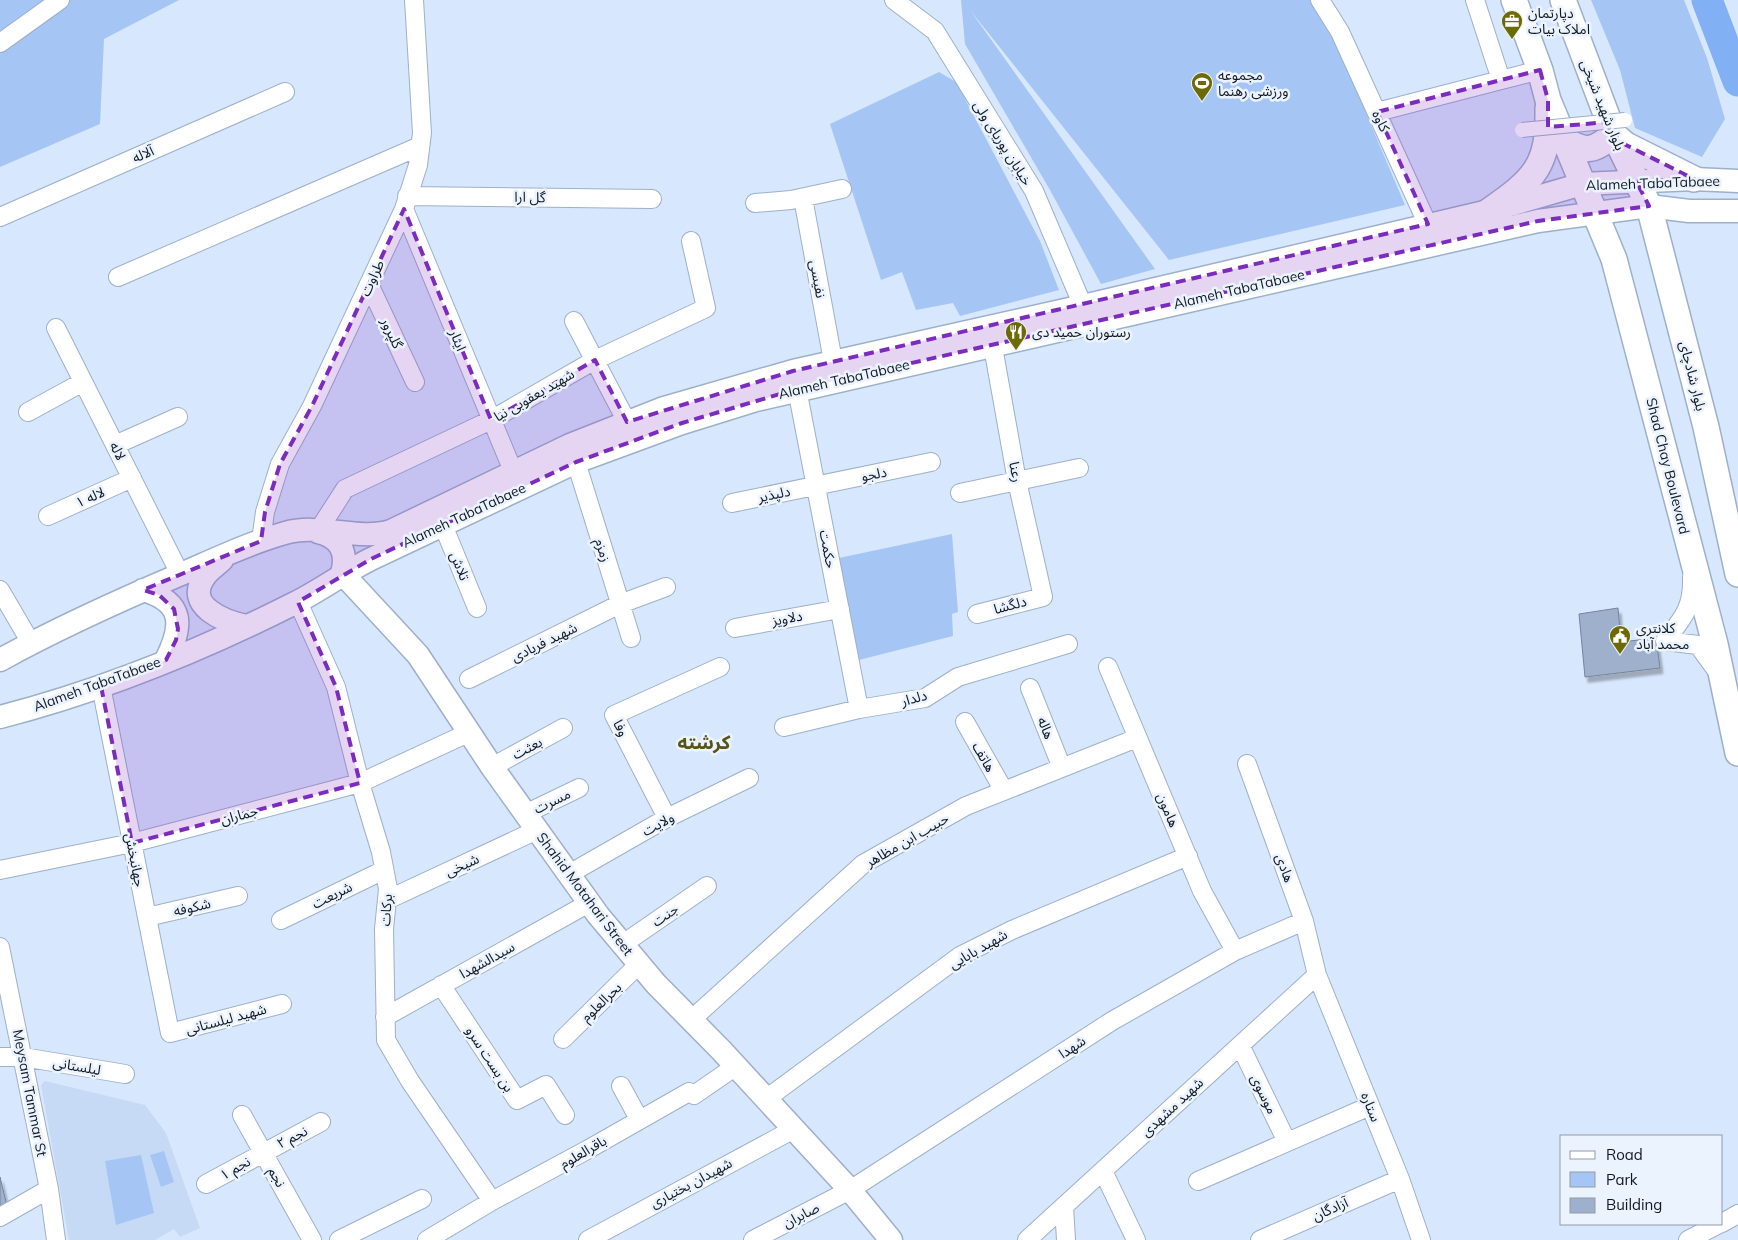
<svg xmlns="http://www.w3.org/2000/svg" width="1738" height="1240" font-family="Mulish,'Noto Sans Arabic',sans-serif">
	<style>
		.built { fill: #c7daf5 }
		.green { fill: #a5c6f4 }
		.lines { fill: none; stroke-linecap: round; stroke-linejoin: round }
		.river { stroke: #81b1f4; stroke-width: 31 }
		.building { fill: #9eb0cb; stroke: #73849d; filter: url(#shadow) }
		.minor-casing { stroke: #9db0ca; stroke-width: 20 }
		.tertiary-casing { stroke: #9db0ca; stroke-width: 25 }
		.secondary-casing { stroke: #9db0ca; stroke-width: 28 }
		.minor { stroke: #fff; stroke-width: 18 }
		.tertiary { stroke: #fff; stroke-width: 22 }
		.secondary { stroke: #fff; stroke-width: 25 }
		.pedestrian-bridge-casing { stroke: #9db0ca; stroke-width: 16; stroke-linecap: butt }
		.pedestrian-bridge { stroke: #fff; stroke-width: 14 }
		.marked { fill: #7b2cbf; fill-opacity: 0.2; stroke: #7b2cbf; stroke-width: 4; stroke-dasharray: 10 6; stroke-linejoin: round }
		.labels { text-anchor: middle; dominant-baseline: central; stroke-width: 5; stroke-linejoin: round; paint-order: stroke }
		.poi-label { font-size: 14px; fill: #111821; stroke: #ebf3fe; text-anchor: start }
		.street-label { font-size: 14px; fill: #111821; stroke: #ebf3fe }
		.district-label { font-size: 19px; font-weight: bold; fill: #575418; stroke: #ebf3fe }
	</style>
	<defs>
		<filter id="shadow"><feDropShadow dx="3" dy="5.5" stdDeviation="1" flood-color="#0004"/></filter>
	</defs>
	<rect width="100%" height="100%" fill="#d7e7fd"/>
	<path class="built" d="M45 1081 145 1105 166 1133 200 1228 180 1237 174 1229 155 1240H69L41 1085Z"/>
	<path class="green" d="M0 0H179L104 39 100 124 0 167Z
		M961 0H1318L1405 205 1169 260 970 10 1155 269 1101 284 1050 190 965 44Z
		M1591 0H1684L1707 58 1725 119 1702 157 1635 128 1620 70Z
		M939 72 956 82 1040 241 1059 290 960 316 953 303 916 310 902 272 881 280 830 124Z
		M952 534 958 612 952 614 953 636 859 660 839 558Z
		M164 1151 174 1182 161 1187 150 1155Z
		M141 1155 154 1213 116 1225 105 1161Z"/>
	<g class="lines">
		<path class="river" d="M1707 0 1738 81"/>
	</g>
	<path class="building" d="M1618 608 1621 642 1656 638 1660 668 1585 677 1579 614Z
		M0 1177 7 1206 0 1210Z"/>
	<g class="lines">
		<g class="minor-casing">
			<path id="minor" d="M894 0 935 31 1034 191 1083 306
				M1320 0 1340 32 1433 236
				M1475 0 1501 80 1540 70
				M0 43 60 0
				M1377 112 1501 80
				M407 196 652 199
				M803 198 833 361
				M755 203 791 200 842 189
				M404 209 513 471
				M0 217 285 92
				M118 277 420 146
				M369 284 415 382
				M574 321 627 422
				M56 328 180 574
				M797 389 859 709
				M28 412 83 382
				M115 445 178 417
				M576 462 631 638
				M960 493 1079 468
				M732 503 931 462
				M48 516 132 478
				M443 525 477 608
				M318 531 345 489 491 420 595 360 706 308 691 241
				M261 541 265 512 280 464 312 406 404 209 418 165 422 133 414 0
				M1692 577C1693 608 1683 618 1665 641L1698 645 1717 671
				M0 590 31 643
				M298 602 336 687 360 783 381 852 388 889 384 929 386 1040 410 1081 492 1201
				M977 614 1043 597 1017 481 993 347
				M735 628 840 609
				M1108 667 1202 891 1235 951
				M469 679 620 604 666 587
				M101 686 170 1033 282 1004
				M1030 688 1062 768
				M965 722 1004 791
				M784 727 859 709 925 698 958 677 1068 644
				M1247 764 1304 921 1317 975 1400 1179 1421 1240
				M492 767 563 728
				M525 814 579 788
				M667 818 614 715 720 667
				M0 870 132 843 360 783 468 733
				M569 874 667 818 749 778
				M387 900 537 830
				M147 917 238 896
				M281 920 384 870
				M623 944 707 886
				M0 947 49 1189 56 1240
				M441 985 517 1100 546 1085 565 1115
				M385 1017 589 903
				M691 1020 863 864 966 806 1137 738
				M563 1039 639 964
				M1240 1045 1287 1142
				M0 1057H23L125 1074
				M621 1086 639 1119
				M766 1099 960 956 1012 930 1188 856
				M242 1115 312 1240
				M1103 1171 1136 1240
				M1198 1181 1370 1106
				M206 1184 321 1122
				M1064 1206 1066 1240
				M0 1217 49 1189
				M1722 1223 1738 1214
				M339 1240 422 1199
				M427 1240 492 1201 587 1150 689 1092 694 1095 736 1066
				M588 1240 794 1129
				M753 1240 850 1190 1112 1021 1235 951 1304 921
				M1027 1240 1317 975
				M1260 1240 1400 1179
				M1688 1240 1719 1224"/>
		</g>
		<g class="tertiary-casing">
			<path id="tertiary" d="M318 532C340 537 348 552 342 573L418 655 492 767 598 915 656 984 721 1050 850 1190 891 1240
				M222 560C217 565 209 570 205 576 183 606 225 622 247 626
				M143 590C185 602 183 626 166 660
				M0 660C58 628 118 601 179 575 214 560 249 543 285 533 319 523 358 541 391 531L570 445 664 408 793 371 1083 306 1489 211 1582 184 1694 179 1738 181
				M0 717C101 691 202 650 295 603 321 590 345 572 371 559L576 462 682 423 756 400 1538 221 1649 206 1689 211H1738"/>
		</g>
		<g class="secondary-casing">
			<path id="secondary" d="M1514 0 1540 70 1548 100 1614 259 1715 644 1738 753
				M1563 0 1614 135 1649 206 1706 427 1738 574
				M1565 140C1588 154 1593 150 1614 135L1626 145 1694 179
				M1489 211C1535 179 1549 166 1548 108"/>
		</g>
		<use href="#minor" class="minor"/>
		<use href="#tertiary" class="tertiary"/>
		<use href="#secondary" class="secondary"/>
		<g class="pedestrian-bridge-casing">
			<path id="pedestrian-bridge" d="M1522 130 1625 120"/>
		</g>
		<use href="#pedestrian-bridge" class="pedestrian-bridge"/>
	</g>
	<path class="marked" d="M1540 70 1548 100V127L1609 122 1614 135 1626 145 1694 179 1636 181 1649 206 1538 221 797 389 682 423 576 462 371 559 298 602 336 687 360 783 132 843 101 686 166 660 176 640 178 629 174 609 159 595 143 590 261 541 265 512 280 464 312 406 404 209 491 420 595 360 627 422 793 371 1428 224 1377 112Z"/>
	<defs>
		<g id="office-pin" transform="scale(1.125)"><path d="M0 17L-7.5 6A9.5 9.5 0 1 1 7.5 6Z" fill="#6d6903" stroke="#ebf3fe"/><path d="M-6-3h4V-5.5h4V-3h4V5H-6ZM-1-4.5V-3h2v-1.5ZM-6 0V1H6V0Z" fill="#fff"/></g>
		<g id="stadium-pin" transform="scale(1.125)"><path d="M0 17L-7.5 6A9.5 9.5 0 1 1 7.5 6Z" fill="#6d6903" stroke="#ebf3fe"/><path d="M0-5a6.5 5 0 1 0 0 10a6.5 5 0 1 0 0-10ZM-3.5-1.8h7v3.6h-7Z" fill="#fff"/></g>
		<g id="restaurant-pin" transform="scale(1.125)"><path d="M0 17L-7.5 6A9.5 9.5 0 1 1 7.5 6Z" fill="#6d6903" stroke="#ebf3fe"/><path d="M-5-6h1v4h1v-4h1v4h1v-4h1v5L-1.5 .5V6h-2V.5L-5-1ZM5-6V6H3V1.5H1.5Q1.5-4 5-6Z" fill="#fff"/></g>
		<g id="civic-pin" transform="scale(1.125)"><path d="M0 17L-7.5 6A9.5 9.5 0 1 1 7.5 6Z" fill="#6d6903" stroke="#ebf3fe"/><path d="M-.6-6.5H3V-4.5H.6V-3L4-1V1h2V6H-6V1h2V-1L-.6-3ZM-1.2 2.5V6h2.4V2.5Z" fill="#fff"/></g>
	</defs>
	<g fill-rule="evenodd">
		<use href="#office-pin" x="1512" y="21"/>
		<use href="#stadium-pin" x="1202" y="83"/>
		<use href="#restaurant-pin" x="1016" y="332"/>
		<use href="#civic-pin" x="1620" y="636"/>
	</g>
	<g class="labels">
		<g class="poi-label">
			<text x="1528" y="13">دپارتمان<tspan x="1528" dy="16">املاک بیات</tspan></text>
			<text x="1218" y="75">مجموعه<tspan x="1218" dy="16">ورزشی رهنما</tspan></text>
			<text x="1032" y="332">رستوران حمید دی</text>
			<text x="1636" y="628">کلانتری<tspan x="1636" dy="16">محمد آباد</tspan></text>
		</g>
		<g class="street-label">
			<text transform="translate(1603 105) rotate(68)">بلوار شهید شیخی</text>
			<text transform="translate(1381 121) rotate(65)">کاوه</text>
			<text transform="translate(1003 143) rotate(58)">خیابان پوریای ولی</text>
			<text transform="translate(143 154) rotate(-24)">آلاله</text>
			<text transform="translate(1653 183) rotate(-2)">Alameh TabaTabaee</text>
			<text transform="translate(530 197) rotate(1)">گل ارا</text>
			<text transform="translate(372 278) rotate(-65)">طراوت</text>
			<text transform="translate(818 279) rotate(80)">نفیسی</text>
			<text transform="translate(1239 289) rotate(-13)">Alameh TabaTabaee</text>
			<text transform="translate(392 333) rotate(65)">گلپرور</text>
			<text transform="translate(458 340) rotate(68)">ایثار</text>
			<text transform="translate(1693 376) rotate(76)">بلوار شادچای</text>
			<text transform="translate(844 379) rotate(-13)">Alameh TabaTabaee</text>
			<text transform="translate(534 395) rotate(-30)">شهید یعقوبی نیا</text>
			<text transform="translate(118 451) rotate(63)">لاله</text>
			<text transform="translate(1668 466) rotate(76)">Shad Chay Boulevard</text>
			<text transform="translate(1016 472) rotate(79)">رعنا</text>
			<text transform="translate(874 474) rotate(-11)">دلجو</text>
			<text transform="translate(774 494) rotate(-12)">دلپذیر</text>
			<text transform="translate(90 497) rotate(-24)">لاله ۱</text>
			<text transform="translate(464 515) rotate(-25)">Alameh TabaTabaee</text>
			<text transform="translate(828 549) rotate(79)">حکمت</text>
			<text transform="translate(603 550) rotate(73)">زمزم</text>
			<text transform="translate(460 566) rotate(68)">تلاش</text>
			<text transform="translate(1010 605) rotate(-15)">دلگشا</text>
			<text transform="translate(787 618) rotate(-10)">دلاویز</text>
			<text transform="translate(544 642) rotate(-26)">شهید فریادی</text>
			<text transform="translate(97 684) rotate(-20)">Alameh TabaTabaee</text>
			<text transform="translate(914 698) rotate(-15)">دلدار</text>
			<text transform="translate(621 728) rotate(64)">وفا</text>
			<text transform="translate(1046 728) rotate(68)">هاله</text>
			<text transform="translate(527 748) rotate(-28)">بعثت</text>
			<text transform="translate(984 757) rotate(60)">هاتف</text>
			<text transform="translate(552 801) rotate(-26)">مسرت</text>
			<text transform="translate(1168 810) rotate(67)">هامون</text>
			<text transform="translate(239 815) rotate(-15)">جماران</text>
			<text transform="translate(658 824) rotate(-29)">ولایت</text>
			<text transform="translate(907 840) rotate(-30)">حبیب ابن مظاهر</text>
			<text transform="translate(135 860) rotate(79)">جهانبخش</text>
			<text transform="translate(462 865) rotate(-25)">شیخی</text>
			<text transform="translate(1285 868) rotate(70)">هادی</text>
			<text transform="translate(585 894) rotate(53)">Shahid Motahari Street</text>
			<text transform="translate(332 895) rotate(-26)">شریعت</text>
			<text transform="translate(192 907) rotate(-13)">شکوفه</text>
			<text transform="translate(386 910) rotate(-86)">برکات</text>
			<text transform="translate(665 915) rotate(-35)">جنت</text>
			<text transform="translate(978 949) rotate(-30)">شهید بابایی</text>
			<text transform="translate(487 960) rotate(-29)">سیدالشهدا</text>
			<text transform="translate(601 1002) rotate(-44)">بحرالعلوم</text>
			<text transform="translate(226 1019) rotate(-15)">شهید لیلستانی</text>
			<text transform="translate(1072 1047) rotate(-33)">شهدا</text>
			<text transform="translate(490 1059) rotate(57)">بن بست سرو</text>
			<text transform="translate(77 1066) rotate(10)">لیلستانی</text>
			<text transform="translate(30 1093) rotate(79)">Meysam Tammar St</text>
			<text transform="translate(1264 1094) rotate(64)">موسوی</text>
			<text transform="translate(1172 1107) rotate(-43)">شهید مشهدی</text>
			<text transform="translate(1371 1107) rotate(68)">ستاره</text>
			<text transform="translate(292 1137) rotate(-27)">نجم ۲</text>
			<text transform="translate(583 1152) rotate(-30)">باقرالعلوم</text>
			<text transform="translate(235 1168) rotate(-30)">نجم ۱</text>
			<text transform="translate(277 1177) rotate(61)">نجم</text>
			<text transform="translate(691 1183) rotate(-28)">شهیدان بختیاری</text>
			<text transform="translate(1330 1209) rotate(-24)">آزادگان</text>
			<text transform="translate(801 1215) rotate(-27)">صابران</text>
		</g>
		<g class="district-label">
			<text x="704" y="742">کرشته</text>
		</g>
	</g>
	<rect x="1560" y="1135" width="162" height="90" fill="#ebf3fe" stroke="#949ba6"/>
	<rect x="1570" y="1151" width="25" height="8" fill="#ffffff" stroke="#949ba6"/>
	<text x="1606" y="1160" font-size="15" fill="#111821">Road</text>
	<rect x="1570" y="1172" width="25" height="15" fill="#a5c6f4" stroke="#949ba6"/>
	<text x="1606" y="1185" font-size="15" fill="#111821">Park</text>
	<rect x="1570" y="1198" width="25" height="15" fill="#9eb0cb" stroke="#949ba6"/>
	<text x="1606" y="1210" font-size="15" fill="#111821">Building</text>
</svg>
